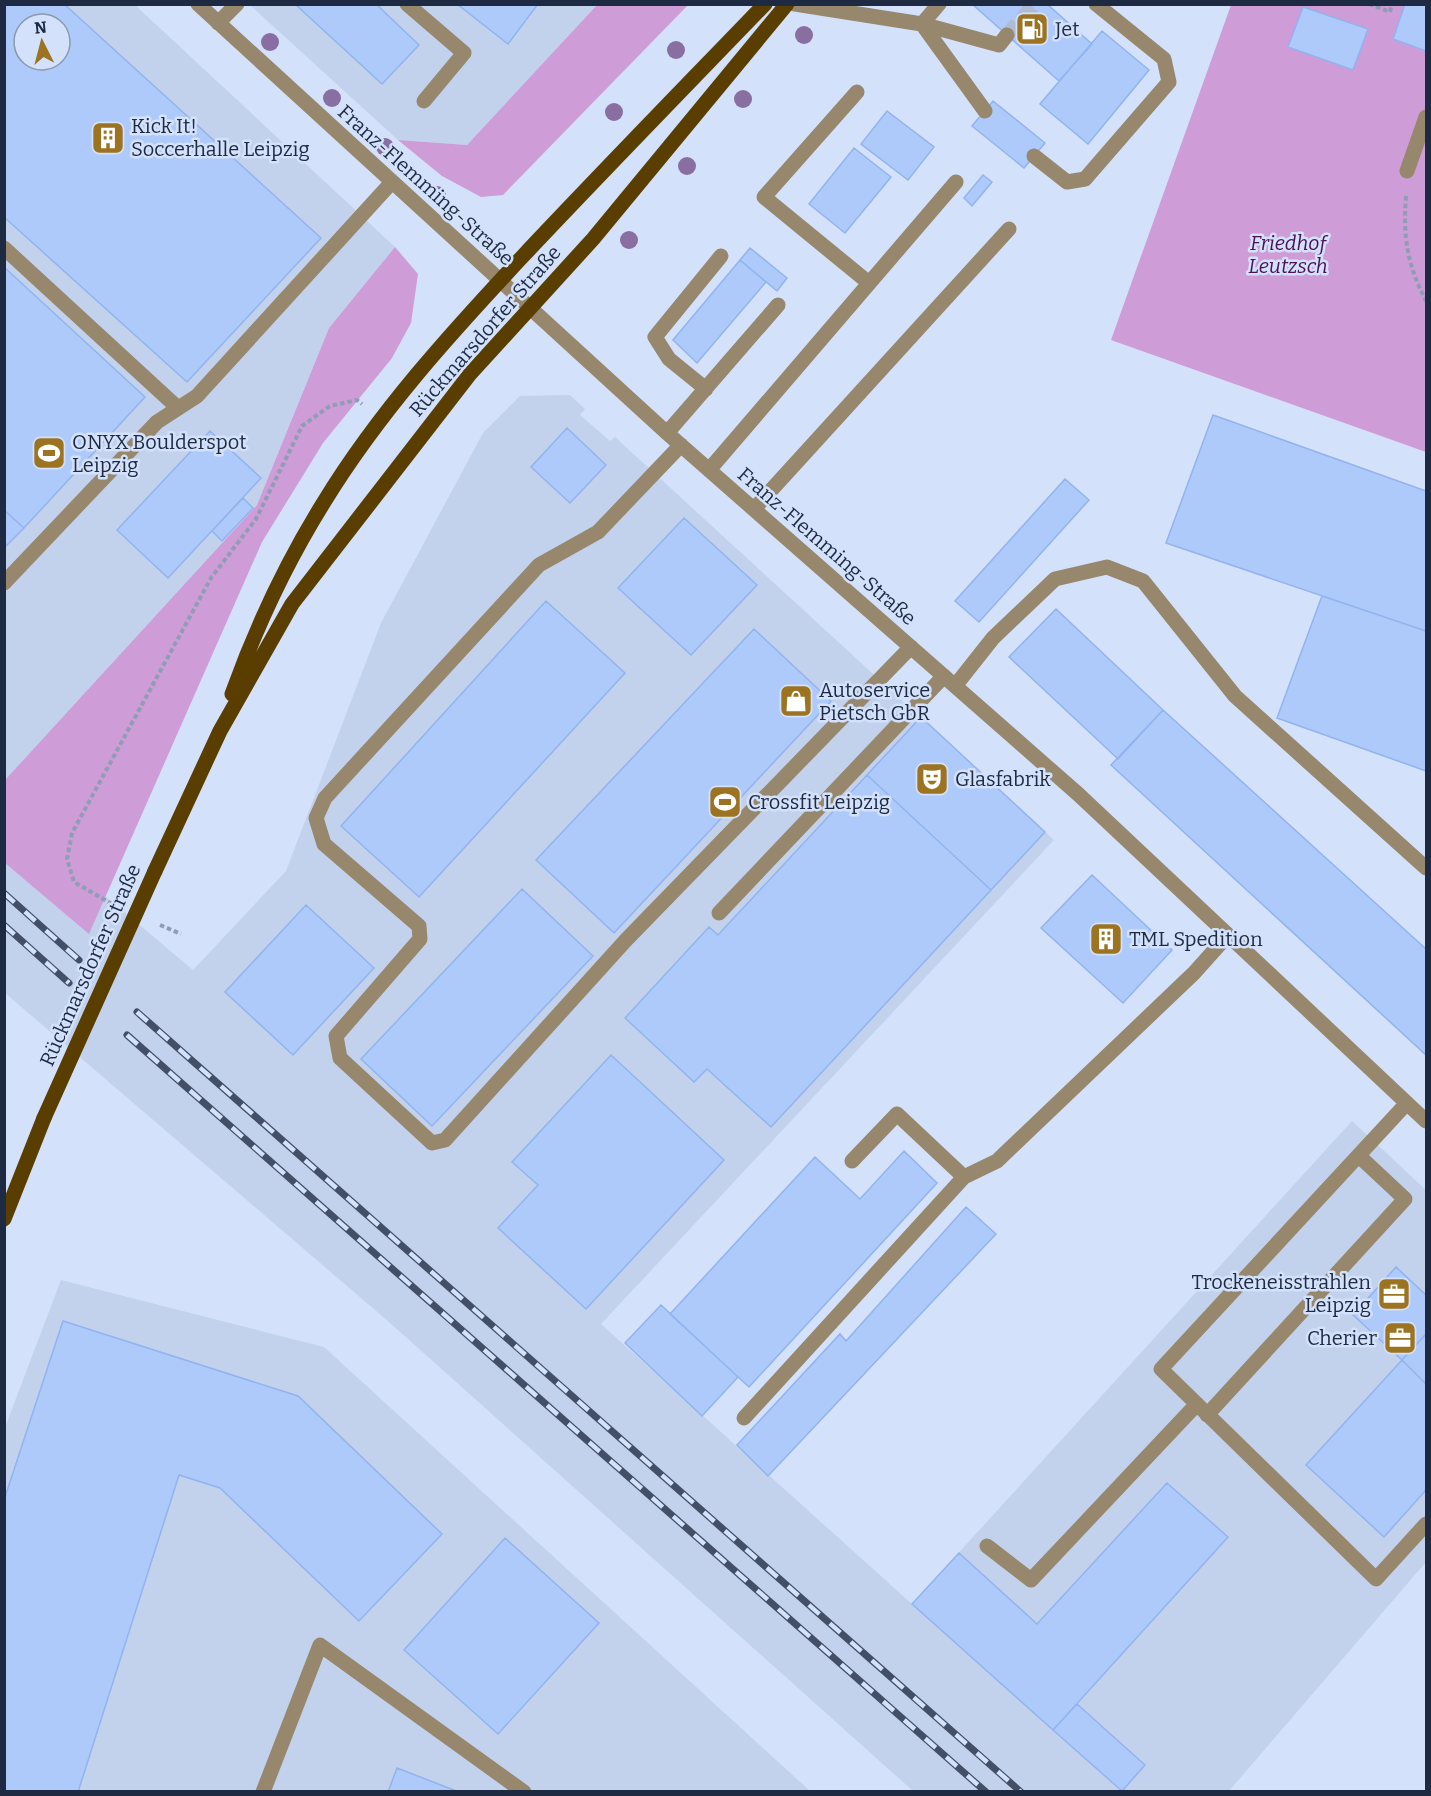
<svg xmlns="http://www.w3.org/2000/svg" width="1431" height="1796" font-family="Bitter,serif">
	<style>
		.built { fill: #c2d2ed; fill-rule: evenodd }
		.green { fill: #ce9cd7 }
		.building { fill: #aecafa; stroke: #91b3ee; stroke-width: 1.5; fill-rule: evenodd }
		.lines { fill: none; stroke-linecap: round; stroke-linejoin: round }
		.minor-tunnel { stroke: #afbcd5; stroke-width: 15; stroke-dasharray: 15 8; stroke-linecap: butt }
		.path { stroke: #8f9cb5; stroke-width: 4; stroke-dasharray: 4.5 3; stroke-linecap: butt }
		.minor { stroke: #97876d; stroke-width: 15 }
		.major { stroke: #593e00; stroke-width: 15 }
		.rail-casing { stroke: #424f67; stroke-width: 7 }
		.rail { stroke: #d3e1fa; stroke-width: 4.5; stroke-dasharray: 14; stroke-linecap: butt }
		.major-bridge { stroke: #593e00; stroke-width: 15 }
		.tree { fill: #896ea1 }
		.labels { text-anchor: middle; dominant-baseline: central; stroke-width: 5; stroke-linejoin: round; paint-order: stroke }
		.poi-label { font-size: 20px; fill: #1d2a42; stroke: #d3e1fa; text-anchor: start }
		.street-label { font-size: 20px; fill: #1d2a42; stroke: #d3e1fa }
		.park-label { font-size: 20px; font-style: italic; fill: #4d0f58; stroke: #d3e1fa }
	</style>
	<rect width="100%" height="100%" fill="#d3e1fa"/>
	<path class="built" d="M5 5H135L395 247 329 328 257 505 5 780ZM24 24H60V60H24Z
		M250 5H597L467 145 398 140Z
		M570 395 585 409 580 415 610 441 615 437 1054 840 601 1324 912 1604 1352 1121 1426 1190V1562L1229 1791H913L389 1322 5 993 4 811 193 970 286 871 381 623 483 433 520 396Z
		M61 1280 324 1347 810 1791H5L4 1430Z"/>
	<path class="green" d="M597 5H688L503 195 481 197 442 176 398 140 467 145Z
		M1231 5H1426V452L1111 340Z
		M395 247 418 274 411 323 392 358 323 443 262 542 89 934 5 863V780L257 505 329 328Z"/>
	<path class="building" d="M4 4H64L321 238 187 382 4 217ZM24 24H60V60H24Z
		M295 4H376L419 45 382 84Z
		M457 4H538L508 44Z
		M972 4H1047L1092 44 1059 81Z
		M1405 4H1426V51L1393 39Z
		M1303 7 1368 29 1353 70 1288 47Z
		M1102 31 1149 70 1088 144 1040 104Z
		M993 101 1045 143 1024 168 972 126Z
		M887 111 934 147 908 180 861 144Z
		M854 148 891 177 845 233 809 204Z
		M983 175 992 182 972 206 964 198Z
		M750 248 787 278 777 291 740 260Z
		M740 260 766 282 697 363 673 340Z
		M4 267 145 397 24 528 4 510Z
		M1213 415 1426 491V631L1166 543Z
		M567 428 606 465 570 503 531 467Z
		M210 431 261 478 168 578 117 530Z
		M1065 479 1089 500 979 622 955 601Z
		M243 498 253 508 222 541 212 531Z
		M4 510 24 528 4 548Z
		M684 518 757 585 691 655 618 588Z
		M1322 596 1426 631V771L1277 718Z
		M546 601 625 673 419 897 341 826Z
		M1056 609 1163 710 1118 759 1009 657Z
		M754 629 831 701 614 933 536 860Z
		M1163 710 1426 949V1055L1111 765Z
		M921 717 1045 832 991 890 867 775Z
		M867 775 991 890 771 1127 707 1069 694 1082 625 1018 709 927 718 935Z
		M1092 875 1172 950 1123 1003 1041 928Z
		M522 889 593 956 432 1126 361 1059Z
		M306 905 374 968 293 1055 225 992Z
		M611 1055 724 1160 586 1309 498 1228 538 1185 512 1162Z
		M904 1151 937 1183 749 1387 670 1314 815 1157 860 1199Z
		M966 1207 996 1234 768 1476 737 1445 840 1334 846 1341Z
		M1396 1267 1426 1295V1334L1402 1360 1353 1315Z
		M661 1305 738 1377 702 1416 625 1343Z
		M63 1321 298 1396 442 1534 359 1621 220 1488 179 1475 78 1792H4V1500Z
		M1426 1334V1384L1402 1360Z
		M1402 1360 1426 1384V1490L1384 1537 1306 1465Z
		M1167 1483 1228 1537 1053 1730 912 1604 959 1553 1037 1624Z
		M505 1538 599 1623 498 1734 404 1650Z
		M1077 1704 1145 1765 1122 1791 1053 1730Z
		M397 1768 459 1792H388Z"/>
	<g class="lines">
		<path class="minor-tunnel" d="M1007 35 1035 4"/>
		<path class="path" d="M1369 4 1390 12 1392 4
			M1406 196C1403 238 1407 264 1426 301
			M112 904 74 882 67 859 72 833 211 578 256 519 302 426 330 406 357 400 362 404
			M160 925 181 934"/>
		<path class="minor" d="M198 4 667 433 1078 794 1426 1121
			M407 4 464 53 424 101
			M795 4 922 24 939 4
			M218 23 237 4
			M857 92 764 197 869 283
			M985 111 922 24 999 45 1007 35
			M1034 156 1067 182 1085 179 1169 82 1164 59 1096 4
			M1407 171 1426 117
			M4 248 178 408
			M706 389 669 359 655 337 721 256
			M667 433 778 305
			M681 445 598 532 539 565 325 798 316 818 324 844 419 926 420 939 336 1036 340 1058 432 1143 445 1140 626 940 911 647
			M709 470 956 182
			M754 509 1009 229
			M4 583 157 422 197 396 392 182
			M955 686 993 638 1055 579 1107 567 1143 581 1235 696 1426 868
			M719 913 944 676
			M1407 1103 1161 1369 1376 1579 1426 1524
			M852 1161 897 1114 964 1177 997 1161 1194 973 1228 935
			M1207 1415 1405 1199 1359 1156
			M744 1418 964 1177
			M987 1546 1031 1580 1197 1404
			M263 1792 320 1645 524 1792"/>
		<path class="major" d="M232 694C256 627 286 563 324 502 379 412 451 333 523 256 603 171 684 88 765 4
			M155 871 220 731 292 604 470 374 593 239 787 4
			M4 1219 44 1118"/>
		<g class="rail-casing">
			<path id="rail" d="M4 893 79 960
				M4 925 69 983
				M137 1012 1021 1792
				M127 1035 986 1792"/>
		</g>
		<use href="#rail" class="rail"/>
		<path class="major-bridge" d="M44 1118 155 871"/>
	</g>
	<g class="tree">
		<circle cx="804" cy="35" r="9"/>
		<circle cx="270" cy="42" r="9"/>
		<circle cx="676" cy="50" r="9"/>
		<circle cx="332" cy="98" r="9"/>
		<circle cx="743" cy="99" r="9"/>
		<circle cx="614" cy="112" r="9"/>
		<circle cx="385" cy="147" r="9"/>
		<circle cx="687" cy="166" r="9"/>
		<circle cx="437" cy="195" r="9"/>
		<circle cx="629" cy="240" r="9"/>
	</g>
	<defs>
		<g id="fuel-square" transform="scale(1.725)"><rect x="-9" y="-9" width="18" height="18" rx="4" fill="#9c7320" stroke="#d3e1fa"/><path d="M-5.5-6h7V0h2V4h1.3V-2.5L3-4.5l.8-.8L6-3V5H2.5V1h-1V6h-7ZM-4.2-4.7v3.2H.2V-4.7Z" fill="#fff"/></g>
		<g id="building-square" transform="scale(1.725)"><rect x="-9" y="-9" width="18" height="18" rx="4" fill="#9c7320" stroke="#d3e1fa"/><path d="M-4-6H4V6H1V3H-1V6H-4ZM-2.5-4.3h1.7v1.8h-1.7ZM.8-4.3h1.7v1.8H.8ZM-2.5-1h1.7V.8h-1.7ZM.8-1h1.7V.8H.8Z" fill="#fff"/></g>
		<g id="stadium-square" transform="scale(1.725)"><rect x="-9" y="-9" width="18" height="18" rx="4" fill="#9c7320" stroke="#d3e1fa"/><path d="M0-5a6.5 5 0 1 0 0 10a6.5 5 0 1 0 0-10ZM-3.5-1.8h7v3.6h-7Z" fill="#fff"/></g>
		<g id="shop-square" transform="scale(1.725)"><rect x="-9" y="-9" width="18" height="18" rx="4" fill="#9c7320" stroke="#d3e1fa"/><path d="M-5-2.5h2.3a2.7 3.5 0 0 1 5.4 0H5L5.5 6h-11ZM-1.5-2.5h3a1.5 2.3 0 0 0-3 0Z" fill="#fff"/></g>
		<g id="theatre-square" transform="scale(1.725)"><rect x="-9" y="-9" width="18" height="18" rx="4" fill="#9c7320" stroke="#d3e1fa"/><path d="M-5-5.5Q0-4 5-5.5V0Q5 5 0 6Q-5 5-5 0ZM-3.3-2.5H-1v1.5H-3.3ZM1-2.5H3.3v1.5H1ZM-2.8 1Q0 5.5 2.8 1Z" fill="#fff"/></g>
		<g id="office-square" transform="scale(1.725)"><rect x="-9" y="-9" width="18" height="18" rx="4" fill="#9c7320" stroke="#d3e1fa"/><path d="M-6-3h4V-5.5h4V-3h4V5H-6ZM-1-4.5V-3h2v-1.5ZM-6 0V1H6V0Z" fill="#fff"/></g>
	</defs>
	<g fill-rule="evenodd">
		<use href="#fuel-square" x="1032" y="29"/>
		<use href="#building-square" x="108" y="138"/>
		<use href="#stadium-square" x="49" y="453"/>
		<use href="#shop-square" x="796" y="701"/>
		<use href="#theatre-square" x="932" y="779"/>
		<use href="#stadium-square" x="725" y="802"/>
		<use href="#building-square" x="1106" y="939"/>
		<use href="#office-square" x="1394" y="1294"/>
		<use href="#office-square" x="1400" y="1338"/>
	</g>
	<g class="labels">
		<g class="poi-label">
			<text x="1055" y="29">Jet</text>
			<text x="131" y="126">Kick It!<tspan x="131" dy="23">Soccerhalle Leipzig</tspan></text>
			<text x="72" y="442">ONYX Boulderspot<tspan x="72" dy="23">Leipzig</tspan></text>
			<text x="819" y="690">Autoservice<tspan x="819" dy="23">Pietsch GbR</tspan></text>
			<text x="955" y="779">Glasfabrik</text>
			<text x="748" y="802">Crossfit Leipzig</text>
			<text x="1129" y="939">TML Spedition</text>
			<text x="1371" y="1282" text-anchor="end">Trockeneisstrahlen<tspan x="1371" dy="23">Leipzig</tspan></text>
			<text x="1377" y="1338" text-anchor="end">Cherier</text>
		</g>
		<g class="street-label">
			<text transform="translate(426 185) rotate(42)">Franz-Flemming-Straße</text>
			<text transform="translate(485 331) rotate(-49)">Rückmarsdorfer Straße</text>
			<text transform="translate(827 546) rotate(41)">Franz-Flemming-Straße</text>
			<text transform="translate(90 965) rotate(-66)">Rückmarsdorfer Straße</text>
		</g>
		<g class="park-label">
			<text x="1288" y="243">Friedhof<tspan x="1288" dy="23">Leutzsch</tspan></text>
		</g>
	</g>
	<rect width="1431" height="1796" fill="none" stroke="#1d2a42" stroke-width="12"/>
	<g transform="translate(42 42) rotate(354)"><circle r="28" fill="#d3e1fa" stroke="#8a98b0" stroke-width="1.5"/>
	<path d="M0-4.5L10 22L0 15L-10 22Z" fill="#9c7320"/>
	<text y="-9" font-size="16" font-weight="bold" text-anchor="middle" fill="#1d2a42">N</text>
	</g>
</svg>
